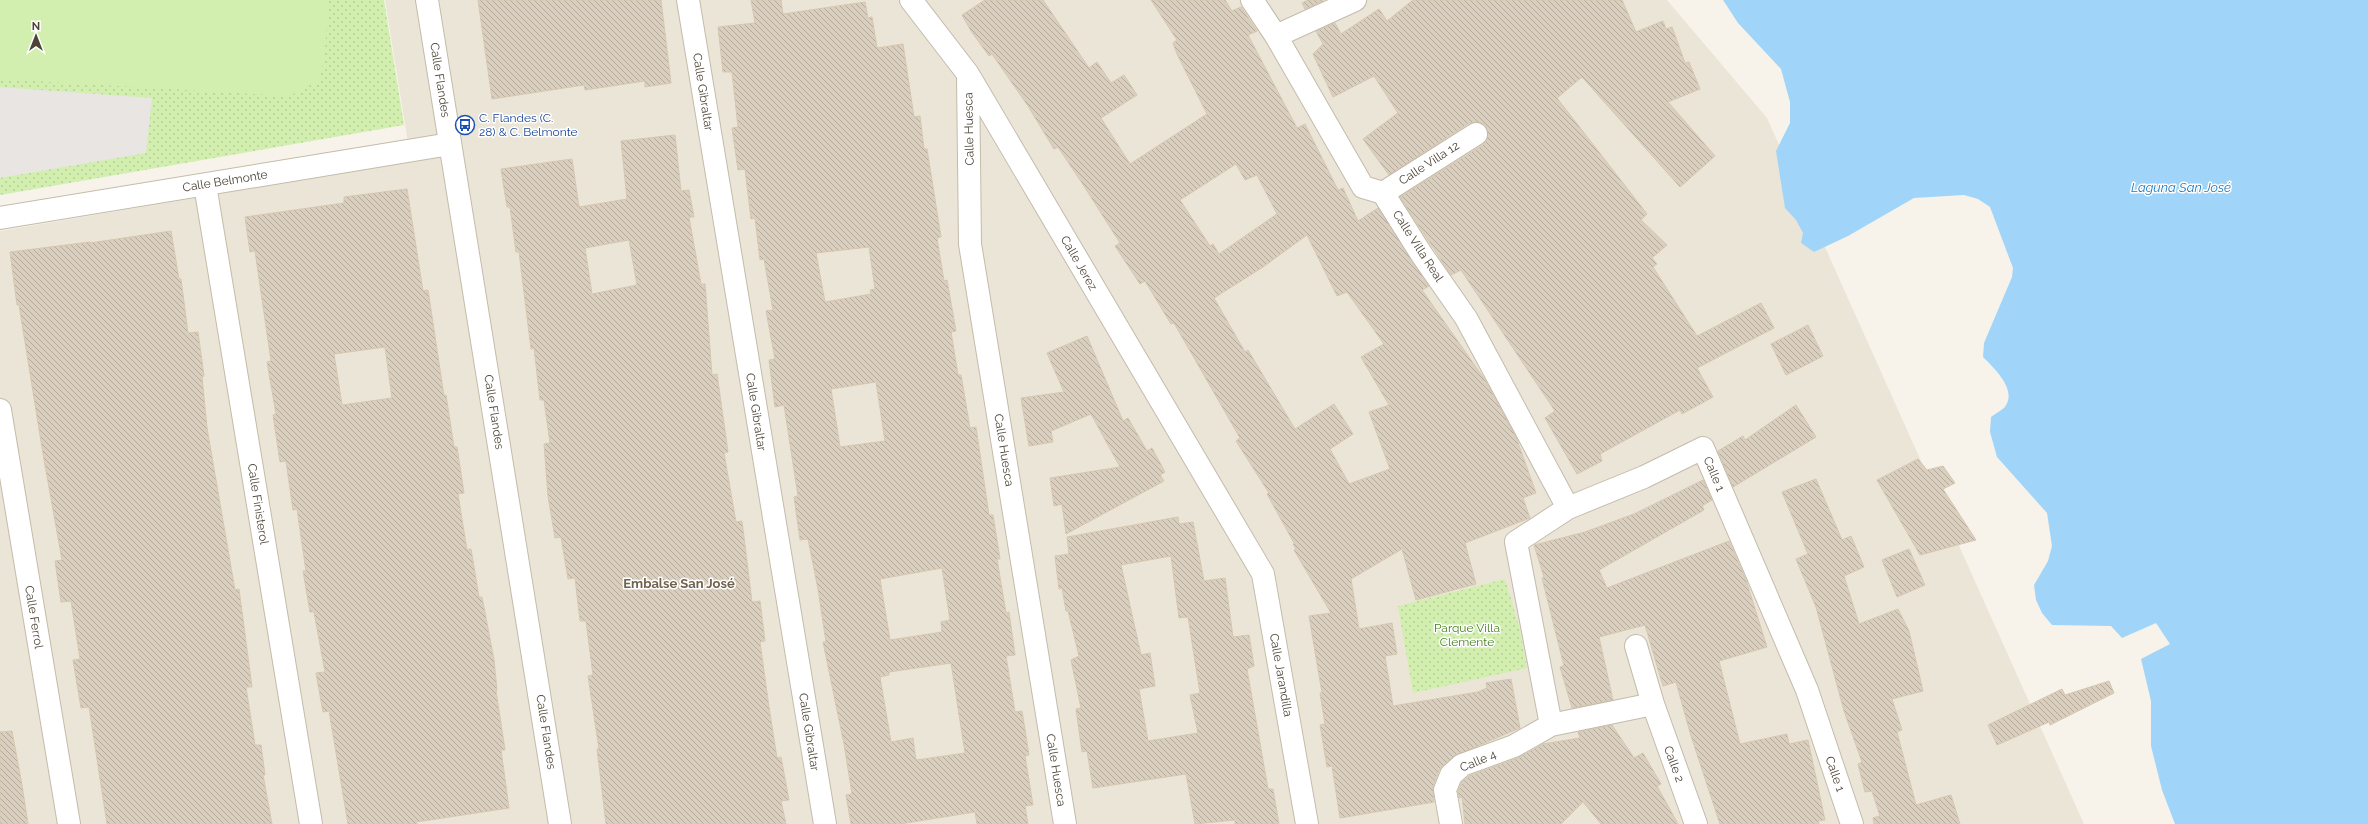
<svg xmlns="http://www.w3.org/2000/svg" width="2368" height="824" font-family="Raleway,sans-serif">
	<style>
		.residential { fill: #ebe5d7 }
		.green { fill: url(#green-dots) }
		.pitch { fill: #d2efaf }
		.parking { fill: #e8e5e2 }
		.water { fill: #a0d5f9 }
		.building { fill: url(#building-back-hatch); stroke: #d6c7b0; fill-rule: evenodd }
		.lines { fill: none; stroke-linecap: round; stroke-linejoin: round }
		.minor-casing { stroke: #c4bbab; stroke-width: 24 }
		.minor { stroke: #fff; stroke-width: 22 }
		.labels { text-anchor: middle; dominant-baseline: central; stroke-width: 3; stroke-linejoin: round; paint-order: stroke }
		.street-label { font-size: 12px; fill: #4c4437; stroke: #fff }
		.transit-label { font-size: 12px; fill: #164399; stroke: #fff; text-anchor: start }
		.park-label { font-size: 12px; fill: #458020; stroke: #fff }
		.water-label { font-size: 13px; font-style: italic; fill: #207bbe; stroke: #fff }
		.neighbourhood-label { font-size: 13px; font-weight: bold; fill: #70624c; stroke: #fff }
	</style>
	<defs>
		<pattern id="green-dots" width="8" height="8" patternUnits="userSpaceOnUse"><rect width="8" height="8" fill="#d2efaf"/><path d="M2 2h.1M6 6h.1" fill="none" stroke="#b6ce97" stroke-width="1.8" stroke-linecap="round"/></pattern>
		<pattern id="building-back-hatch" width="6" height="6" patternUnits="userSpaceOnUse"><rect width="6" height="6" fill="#dacfbe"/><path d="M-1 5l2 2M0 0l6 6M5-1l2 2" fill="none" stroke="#b3aa9b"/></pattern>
	</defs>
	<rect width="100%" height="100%" fill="#f7f3ea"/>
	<path class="residential" d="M385 0H1667L1767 118 2084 824H0V231L411 161Z"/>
	<path class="green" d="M0 0H384L404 125 0 195Z
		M1505 579 1520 630 1527 668 1413 693 1398 606Z"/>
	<path class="pitch" d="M0 0H329L324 61 318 81 289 96 0 79Z"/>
	<path class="parking" d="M0 87 152 98 146 153 0 178Z"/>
	<path class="water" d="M1723 0H2368V824H2175L2162 790 2151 746V701L2141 659 2170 644 2156 623 2122 638 2111 626 2052 625 2042 613 2036 600 2034 585 2048 561 2052 546 2047 513 1997 457 1990 432 1991 417C1995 414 2000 411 2004 408 2019 391 1994 368 1983 357L1984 343 2012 277 2013 268 1990 207 1978 199 1964 195 1914 198 1848 236 1814 252 1801 243 1803 233 1796 220 1785 208 1776 151 1790 123V102L1781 69 1738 23Z"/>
	<path class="building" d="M478 0H661L671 83 645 87V81L585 90 584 85 492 99Z
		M751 0H781L783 14 865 2 868 18 872 17 877 48 903 44 914 117 920 116 924 149H927L941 237 937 238 944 281 947 280 956 331 951 332 958 375H961L970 428 976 427 989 515H993L1000 559H997L1006 613 1009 612 1015 655 1006 656 1015 712 1022 711 1029 755 1025 756 1033 805 1025 806 1028 824H977L975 812 900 824H851L846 795 852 794 844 744 823 642H826L818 589 808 539 800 540 794 497 798 496 784 405 775 407 769 360 775 359 766 311 773 310 764 259 760 260 755 218 751 219 745 169 738 170 732 128 738 127 732 72H723L718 27 755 23ZM869 247 875 289 870 290 871 294 825 302 816 253ZM876 382 885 441 840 447 831 389ZM942 568 950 620 941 622 942 632 890 640 880 579ZM951 663 965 753 916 760 913 738 891 742 880 677 889 675V672Z
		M985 0H1043L1089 68 1097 62 1111 83 1124 75 1137 95 1101 118 1130 164 1207 114 1177 54 1173 43 1177 40 1151 0H1225L1232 11 1241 7 1257 31 1248 35 1297 128 1305 124 1338 190 1343 188 1358 221 1378 208 1429 286 1422 290 1485 380 1516 437 1536 493 1523 498 1530 518 1465 543 1476 584 1416 600 1402 549 1351 579 1359 629 1392 623 1397 654 1385 656 1393 706 1478 692 1487 688 1486 683 1511 679 1520 728 1454 756 1439 770 1433 786 1434 802 1340 818 1332 766 1327 767 1320 725 1325 724 1320 693H1322L1309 616 1331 613 1294 550 1296 549 1293 544 1294 543 1267 494 1269 493 1236 441 1240 438 1174 323 1171 324 1145 281 1140 284 1115 246 1120 243 1082 183 1058 147 1054 149 1028 106 992 54 989 56 971 31 962 15ZM1236 164 1245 180 1257 175 1277 214 1219 254 1213 244 1210 246 1180 200ZM1307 235 1337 296 1347 292 1384 344 1361 357 1389 405 1369 412 1390 469 1349 484 1330 449 1353 434 1334 404 1295 429 1248 350 1245 352 1214 298 1263 267Z
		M1308 0H1323V1L1305 9 1302 3Z
		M1413 0H1622L1636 32 1663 21 1666 29 1672 27 1685 63 1689 62 1700 89 1668 102 1715 156 1680 187 1582 77 1557 98 1647 214 1641 220 1667 245 1652 258 1657 264 1653 267 1697 336 1761 303 1774 328 1697 368 1713 397 1682 414 1680 410 1600 454 1602 461 1577 474 1545 418 1555 411 1461 270 1451 275 1400 197 1483 145 1487 139V128L1481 123H1469L1389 175 1363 139 1398 113 1374 76 1333 97 1313 54 1323 44 1316 31 1335 23 1341 34 1379 9 1387 21Z
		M675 135 681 191 689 190 694 217H689L701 284H705L712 375 717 374 728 452 724 453 736 522 742 521 752 602 760 601 765 641 760 642 769 707 777 758 781 757 789 800 781 801 786 824H606L597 749H599L588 676 593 675 586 621H580L575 578 568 579 561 537 555 538 548 496 544 444 550 443 544 400H540L534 348 531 349 519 252H516L510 207H507L501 169 572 159 579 207 627 199 621 141ZM629 240 637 285 592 294 585 248Z
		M407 189 423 291 428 290 444 396 446 395 454 447H457L464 493 458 494 467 550 471 549 479 597H482L494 660 497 690 496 691 505 750H501L509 808 416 822 417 824H348L329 711 323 712 316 673 325 672 314 612H310L303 571H306L297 509 293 510 286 461 280 462 273 415 276 414 267 362 271 361 255 251 250 252 245 217 344 203V197ZM385 347 392 398 342 405 334 354Z
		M171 231 179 279H181L188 333 198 332 204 376 202 377 207 428 235 590 239 589 252 687H246L255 745H261L265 775H263L272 824H107L89 707 81 708 73 660 80 659 71 601 61 602 55 561 62 560 43 454 19 305H17L10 252 90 242V243Z
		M1808 325 1823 356 1786 375 1771 344Z
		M1087 336 1123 421 1128 418 1147 451 1152 448 1165 472 1160 475 1164 481 1066 534 1062 504 1054 506 1050 478 1120 467 1091 414 1051 431 1053 442 1029 446 1021 398 1064 392 1047 353Z
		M1796 405 1816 437 1733 487 1718 451 1743 436 1745 440Z
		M1918 459 1927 470 1943 466 1955 483 1943 489 1976 540 1920 555 1877 480Z
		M1816 479 1842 540 1851 536 1864 567 1844 576 1859 624 1898 609 1909 631 1923 691 1892 699 1902 730 1897 732 1916 805 1951 795 1960 824H1874L1873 818 1880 816 1872 791 1865 792 1858 764 1862 762 1844 711 1816 607 1796 559 1808 554 1782 492Z
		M1703 480 1712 500 1702 506 1704 510 1599 570 1607 588 1729 541 1746 580 1767 647 1719 661 1740 744 1787 734 1789 744 1808 740 1825 820 1818 821 1819 824H1720L1691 736 1676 682 1663 686 1645 625 1599 637 1613 700 1572 708 1560 667 1564 666 1542 578 1544 577 1534 545 1585 532 1634 514Z
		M1178 517 1179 524 1193 522 1204 581 1225 578 1233 637 1249 635 1254 666 1247 669 1268 789H1273L1279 824H1235V820L1195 824 1186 774 1093 788 1087 751 1082 752 1076 709 1081 708 1071 660 1079 656 1068 611H1066L1062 588 1059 589 1055 556 1069 554 1067 537ZM1171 556 1179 618 1188 617 1200 693 1190 695 1198 733 1148 741 1139 689 1155 686 1150 653 1141 655 1121 565Z
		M1909 549 1925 585 1897 597 1882 560Z
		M2109 681 2114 693 2050 725 2049 722 1997 745 1988 725 2062 689 2065 695Z
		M1612 725 1634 758 1643 753 1661 784 1657 786 1678 824H1601L1583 802 1561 824H1465L1462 797 1459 798 1458 791 1462 782 1469 776 1518 758 1543 744 1580 738 1578 732Z
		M12 731 22 785 28 824H0V732Z"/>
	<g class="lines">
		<g class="minor-casing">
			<path id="minor" d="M427 0 560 824
				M688 0 825 824
				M911 0 968 74 1263 574 1307 824
				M1252 0 1276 36 1363 187 1383 193 1422 255 1466 318 1568 508
				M1276 36 1355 0
				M968 76 970 244 1065 824
				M205 185 311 824
				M1383 193 1476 134
				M0 218 450 144
				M0 410 69 824
				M1636 646 1653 704 1696 824
				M1551 725 1516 542 1568 508 1644 477 1703 448 1807 690 1852 824
				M1451 824 1445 790 1451 775 1462 765 1514 746 1551 725 1653 704"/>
		</g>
		<use href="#minor" class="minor"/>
	</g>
	<defs>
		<g id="bus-ring" transform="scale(1)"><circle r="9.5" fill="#fff" stroke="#1a4fb4" stroke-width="1.5"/><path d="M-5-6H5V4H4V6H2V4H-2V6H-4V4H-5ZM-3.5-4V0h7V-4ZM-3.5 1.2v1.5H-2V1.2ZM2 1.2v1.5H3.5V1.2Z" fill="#1a4fb4"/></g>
	</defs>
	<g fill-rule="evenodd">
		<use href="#bus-ring" x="465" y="125"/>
	</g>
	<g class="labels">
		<g class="street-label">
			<text transform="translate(440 80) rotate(81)">Calle Flandes</text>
			<text transform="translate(703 92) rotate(81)">Calle Gibraltar</text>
			<text transform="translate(969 129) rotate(-91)">Calle Huesca</text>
			<text transform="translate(1429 163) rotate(-33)">Calle Villa 12</text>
			<text transform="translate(225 181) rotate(-9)">Calle Belmonte</text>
			<text transform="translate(1418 246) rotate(57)">Calle Villa Real</text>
			<text transform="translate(1079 263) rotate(60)">Calle Jerez</text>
			<text transform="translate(494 412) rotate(81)">Calle Flandes</text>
			<text transform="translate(756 412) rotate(81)">Calle Gibraltar</text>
			<text transform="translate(1004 450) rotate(81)">Calle Huesca</text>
			<text transform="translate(1714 474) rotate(67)">Calle 1</text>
			<text transform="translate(258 504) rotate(81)">Calle Finisterol</text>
			<text transform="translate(34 617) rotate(81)">Calle Ferrol</text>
			<text transform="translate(1281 675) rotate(80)">Calle Jarandilla</text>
			<text transform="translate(546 732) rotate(81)">Calle Flandes</text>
			<text transform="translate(809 732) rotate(81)">Calle Gibraltar</text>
			<text transform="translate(1478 761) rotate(-23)">Calle 4</text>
			<text transform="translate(1674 764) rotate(70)">Calle 2</text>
			<text transform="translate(1056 770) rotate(81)">Calle Huesca</text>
			<text transform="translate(1835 774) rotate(71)">Calle 1</text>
		</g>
		<g class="transit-label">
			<text x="479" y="118">C. Flandes (C.<tspan x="479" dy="14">28) &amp; C. Belmonte</tspan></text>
		</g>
		<g class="park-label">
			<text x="1467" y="628">Parque Villa<tspan x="1467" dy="14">Clemente</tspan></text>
		</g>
		<g class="water-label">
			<text x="2181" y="187">Laguna San José</text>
		</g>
		<g class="neighbourhood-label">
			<text x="679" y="583">Embalse San José</text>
		</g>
	</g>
	<g transform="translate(36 36)" stroke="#ffffff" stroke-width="3" paint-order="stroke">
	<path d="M0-3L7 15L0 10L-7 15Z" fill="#4c4437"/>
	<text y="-6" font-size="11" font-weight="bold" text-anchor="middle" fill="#4c4437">N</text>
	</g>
</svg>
